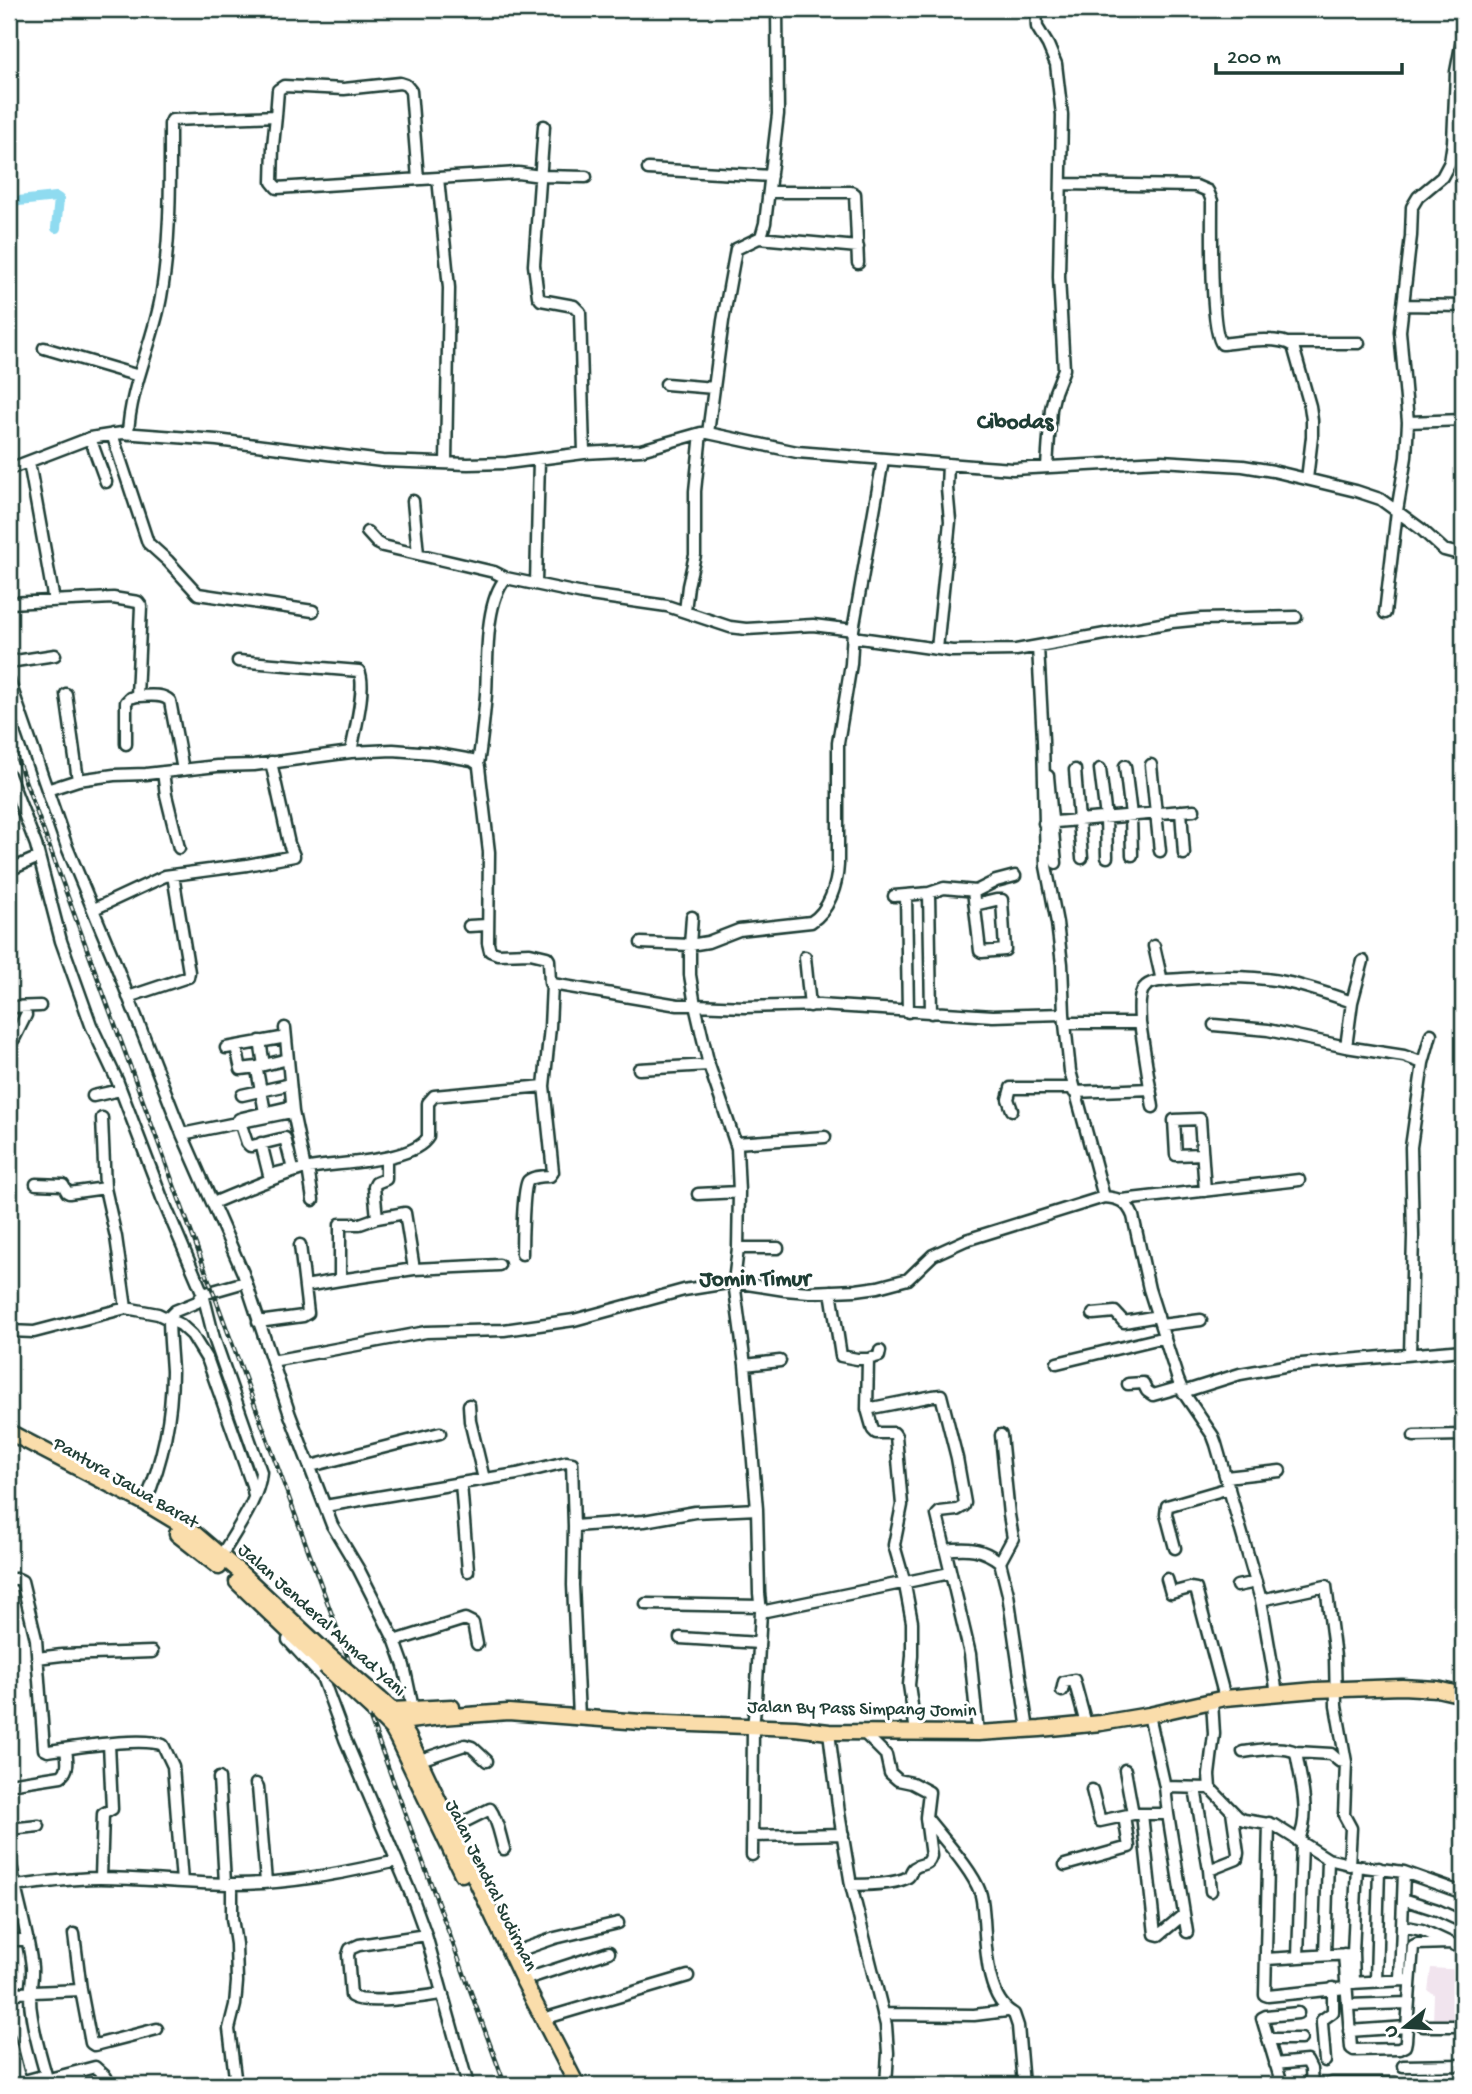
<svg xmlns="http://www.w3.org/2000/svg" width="1472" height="2094" font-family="'Gochi Hand',sans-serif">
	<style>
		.built { fill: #f1e4ee }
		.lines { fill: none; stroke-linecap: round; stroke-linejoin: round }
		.river { stroke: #8fdbf0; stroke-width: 10 }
		.minor-casing { stroke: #1f3d34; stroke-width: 15 }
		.highway-casing { stroke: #1f3d34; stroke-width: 19 }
		.minor { stroke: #fff; stroke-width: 10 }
		.highway { stroke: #faddab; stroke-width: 14 }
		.rail-casing { stroke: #1f3d34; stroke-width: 4.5 }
		.rail { stroke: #fff; stroke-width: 2; stroke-dasharray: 5; stroke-linecap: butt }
		.highway-bridge-casing { stroke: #1f3d34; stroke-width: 19; stroke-linecap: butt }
		.highway-bridge { stroke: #faddab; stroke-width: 14 }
		.labels { text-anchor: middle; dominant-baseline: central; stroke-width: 6; stroke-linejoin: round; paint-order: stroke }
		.street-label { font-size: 19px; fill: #1f3d34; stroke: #fff }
		.quarter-label { font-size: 23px; font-weight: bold; fill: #1f3d34; stroke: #fff }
	</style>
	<rect width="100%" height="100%" fill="#fff"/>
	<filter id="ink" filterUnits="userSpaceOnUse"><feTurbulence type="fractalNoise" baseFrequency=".0143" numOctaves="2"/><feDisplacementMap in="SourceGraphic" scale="14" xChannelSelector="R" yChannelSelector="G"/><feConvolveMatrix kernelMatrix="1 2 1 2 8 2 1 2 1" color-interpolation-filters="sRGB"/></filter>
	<g filter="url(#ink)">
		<path class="built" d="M1431 1968 1463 1970V2022H1433L1434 1994 1428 1991Z"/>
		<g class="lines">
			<path class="river" d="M9 202 56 197 59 199 56 228"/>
			<g class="minor-casing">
				<path id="minor" d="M1036 9 1037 27 1048 45 1056 64 1062 115 1059 277 1064 369 1055 392 1051 409 1047 466
					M276 116 278 90 284 86 344 89 400 83 406 85 411 91 418 179
					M544 126 534 265 538 296 541 300 574 306 580 312 584 453
					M648 169 771 176
					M438 178 449 288 446 463
					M1062 184 1196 186 1208 191 1212 201C1212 225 1210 332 1222 344 1240 342 1278 335 1293 346L1310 406 1312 420V437L1307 479
					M769 192H851L855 194 858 263
					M759 238 858 247
					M1403 305 1463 306
					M1289 343H1359
					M44 348 139 376
					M666 384 714 388
					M1408 422 1463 420
					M708 433 723 321 736 249 761 237 765 223 778 114 777 9
					M112 434 148 543 168 561 198 594 313 611
					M128 434C130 387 153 343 161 297 171 239 170 182 170 124L172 120 276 116 273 146 272 182 277 188 518 173 541 176 586 177
					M90 438 106 482
					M883 460 853 630 851 664 838 743V865C837 885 829 911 811 922L739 930 708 942 690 945V975L695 1005 745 1007 819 1005 993 1016 1064 1014
					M29 462 54 601
					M9 469 90 438 122 433 217 440 382 461 468 464 507 463 584 453 641 450 701 433H708L797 452 985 467 1013 469 1161 461 1243 466 1273 471 1356 491 1380 499 1421 529 1444 550 1463 555
					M413 501 418 554
					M367 532 377 543 383 546 494 572 506 578
					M536 584 539 459
					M9 603 113 598 138 602 141 606 137 696C147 696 162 693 170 701L183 770
					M685 611 688 586 695 555V491L701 433
					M1385 613 1397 511 1406 457 1408 422 1400 331 1411 236 1412 207 1418 197 1442 177 1450 162 1453 142 1456 72 1463 35
					M853 637 952 651 1016 650 1172 622 1202 619 1296 617
					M1038 647 1043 740 1046 866 1057 923 1062 964 1064 1014 1070 1071 1104 1197C1120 1198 1127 1202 1133 1216L1149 1289 1178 1380 1183 1392 1213 1436 1216 1444 1261 1600 1277 1693
					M937 649 950 521 947 488 948 464
					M238 661 359 671C367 686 354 734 351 752
					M9 662 55 655
					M9 680 67 847 114 960 182 1134 243 1273 290 1415 332 1525 359 1570 395 1641 404 1666 414 1713
					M66 694 78 780
					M126 744V702L130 698 137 696
					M478 764C482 740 484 717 486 694 488 661 484 603 506 578L583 594 667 606 730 627 746 629 813 625 853 630
					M1151 765 1160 851
					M1125 766 1131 815 1132 855
					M1100 769 1106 818 1107 857
					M1075 770 1082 858
					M163 772 166 795 179 848
					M9 775 36 845 61 941 91 1025 117 1080 162 1198 203 1294 214 1338 261 1472C259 1501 232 1536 218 1561
					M1048 776 1056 863
					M47 790 78 780 114 775 146 774 217 766 254 765 351 752 393 750 432 753 472 760 478 764 479 767 489 852 488 943 490 951 498 954 530 953 547 957 549 960 550 983 552 984 678 1005H695L709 1065 737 1148 739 1192 738 1248 734 1282 745 1365 757 1509 759 1593 761 1612 756 1700 753 1726 752 1855
					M1181 811 1184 854
					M1044 823 1194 810
					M9 870 39 857
					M973 891 980 951 982 952 1005 950 1002 900H996L975 905
					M906 895 908 1012
					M894 896 929 893
					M94 909 165 876 247 865 294 856 289 844 271 762
					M469 926 487 925
					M641 943 690 945 692 917
					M1154 946 1162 981
					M805 957 810 1006
					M128 997 188 977 189 972 173 875
					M9 1007 40 1006
					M931 1013 929 893 944 888 976 891 996 881 1015 876
					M1065 1023H1140C1140 1013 1137 993 1146 986 1154 979 1172 980 1182 979 1218 976 1255 975 1290 983 1311 988 1332 995 1352 1002
					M1140 1023 1153 1107
					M1214 1025 1268 1030 1346 1047 1404 1056 1423 1063
					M285 1028 293 1112 305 1169
					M9 1041 14 1039 26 1015
					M260 1041 264 1065 257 1067V1070L265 1112
					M236 1047 241 1069 257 1067
					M1346 1047 1352 1002 1363 961
					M226 1048 281 1038
					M264 1065 284 1060
					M639 1069 709 1065
					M1074 1092 1151 1089
					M242 1095 287 1085
					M93 1096 120 1090
					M1012 1110 1008 1099 1011 1088H1073
					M102 1118 105 1188 116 1237 126 1308
					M239 1119 247 1143 250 1146H252L285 1138 293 1169 269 1175 261 1143
					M182 1134 291 1112 289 1107 242 1118 236 1122
					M736 1143 825 1137
					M1202 1154 1176 1155 1174 1120 1200 1119 1205 1191
					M386 1158V1179L376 1183 374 1187 377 1218 360 1224H340V1280L414 1269 499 1265
					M308 1168 313 1200
					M36 1184 63 1185 67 1192 69 1193 105 1188
					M698 1194 739 1192
					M1122 1200 1299 1180
					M213 1203C241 1191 270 1179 299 1170 329 1162 412 1164 428 1137V1103L434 1096 544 1086
					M377 1218 405 1213 414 1269
					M738 1248H778
					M522 1254C522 1242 523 1187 528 1181 533 1176 544 1176 550 1176L553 1172 544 1086 550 1027 552 984
					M305 1286 340 1280
					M831 1291 841 1356 857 1359H868L867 1409 873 1430 876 1433H894L896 1436 902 1505 894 1545 904 1580 912 1622V1656L909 1685 916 1732
					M1093 1314 1115 1312 1124 1322 1158 1316
					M258 1322 303 1316 308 1313 300 1245
					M1161 1325 1201 1320
					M9 1331 34 1332 126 1308 158 1314 181 1325 192 1335 208 1361 252 1485 254 1496
					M1410 1354 1413 1236 1411 1147 1423 1063 1431 1034
					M868 1359 879 1356 880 1351
					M272 1361 426 1332 504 1330 574 1320 684 1290 734 1282 785 1290 809 1292 856 1290 878 1287 908 1279 933 1255 966 1240 1104 1197
					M1057 1363 1165 1337
					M745 1365 780 1361
					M1128 1384 1143 1383 1147 1391 1153 1395 1181 1387
					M1183 1392 1240 1374 1290 1365 1463 1350
					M469 1405 470 1421 484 1479
					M867 1409 933 1396 941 1395 957 1458 965 1503 964 1506 957 1510 940 1512 937 1515 970 1654 978 1733
					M1001 1435 1009 1515 1013 1538 1000 1562 1008 1594 1028 1730
					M1414 1436 1463 1435
					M311 1466 440 1433
					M1226 1477 1280 1471
					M145 1503C163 1460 172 1418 172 1371 171 1353 169 1336 169 1317L175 1311 197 1302 203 1294 245 1282
					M325 1506 461 1483
					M574 1526 644 1521 695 1512 757 1509
					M1175 1548 1166 1514 1167 1506 1229 1488
					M945 1550C968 1547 982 1548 1000 1562
					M468 1571 461 1483 517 1474 566 1462 572 1463 574 1526 573 1585 579 1717
					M9 1579H18L22 1581 36 1639 44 1749 48 1751C73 1748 143 1736 163 1745L173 1766 182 1882
					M1167 1579 1171 1593 1190 1588 1196 1589 1225 1698
					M1237 1586 1256 1582
					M1261 1600 1326 1586 1335 1657 1336 1706 1346 1762 1344 1815 1351 1828 1349 1865
					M646 1604 761 1606
					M761 1612 950 1573
					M680 1638 759 1643
					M288 1640 322 1677 345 1739 413 1899 426 1935 468 2085
					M395 1641 465 1619 473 1623 477 1644
					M37 1658 62 1655 152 1652
					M1062 1691 1064 1682 1074 1680 1086 1724
					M1149 1715 1165 1787 1168 1814 1187 1932
					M829 1732 839 1813 851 1885 886 2025 888 2053 886 2085
					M864 1733 886 1755 890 1773 898 1780 912 1783 929 1792 926 1817C942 1838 971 1868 980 1892 983 1900 983 1910 984 1919 986 1947 986 1999 1014 2014L1018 2026 1023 2085
					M1243 1752C1259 1750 1281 1745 1296 1752 1300 1779 1312 1814 1298 1841
					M1296 1752 1331 1754 1339 1761 1346 1762
					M420 1760 465 1745 472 1747 487 1761
					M1125 1770 1133 1814
					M219 1778 225 1883
					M9 1784 61 1776C70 1770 67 1758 66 1749
					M256 1784 258 1787 266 1882
					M1165 1787 1210 1788 1238 1817 1244 1820 1274 1825 1328 1859 1357 1866 1404 1872 1463 1893
					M1195 1788 1209 1870 1237 1859 1238 1853 1232 1811
					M1210 1788 1209 1775 1214 1734 1212 1701
					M1092 1790 1100 1821 1133 1814H1168
					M1142 1814 1155 1934 1159 1935 1183 1915
					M1269 1823 1265 1995 1268 1996 1346 1988
					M452 1828 490 1809C498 1820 500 1836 504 1849
					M9 1829 39 1826
					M752 1836 843 1834
					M9 1853 15 1886C43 1883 71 1878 100 1878 144 1878 189 1884 233 1884 288 1884 344 1873 397 1861
					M1065 1865 1129 1847 1124 1816
					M1209 1870 1211 1891
					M101 1878 103 1814 112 1809 109 1744
					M232 1884V1918L236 1944 237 1982 235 2005 229 2029 236 2085
					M851 1885C864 1885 898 1884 908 1877 911 1875 911 1870 914 1868 922 1862 928 1867 931 1856L926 1818
					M15 1886C21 1913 29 1940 32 1967 33 1982 28 1995 31 2011 34 2036 42 2061 49 2085
					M1403 1899 1437 1910 1463 1922
					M1402 1926 1422 1930 1463 1949
					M74 1934 81 1990 91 2043 94 2045 99 2044 157 2029
					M426 1935 359 1945 350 1949 348 1955 351 1996C366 2006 423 1996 443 1994
					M9 1940H28
					M512 1953 555 1938 618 1923
					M1344 1954 1351 2048 1354 2050 1399 2049 1405 2046 1406 2041 1413 1946 1417 1944 1449 1943
					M1325 1955 1328 1859
					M1298 1956 1302 1844
					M1266 1959 1349 1954
					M523 1980 609 1952
					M1400 1980 1404 1872
					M1376 1981 1379 1868
					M1351 1983 1405 1980
					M1354 1983 1353 1953 1357 1866
					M9 1993 81 1990
					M1348 2005 1408 2003
					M883 2014 974 2015 1007 2011
					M543 2019 688 1976
					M1423 2026H1463
					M1349 2031 1407 2027
					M9 2038 18 2073 24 2085
					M1268 2039H1301
					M1325 2061 1322 2023V2020L1333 2012V1988
					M1275 2064 1307 2061 1311 2069 1312 2085
					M1403 2066 1463 2065
					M77 2072 81 2085
					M53 2078 95 2067 106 2077 110 2085
					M9 2085 46 2075
					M1282 2085 1262 2018 1266 2016 1298 2013
					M1325 2085 1332 2083H1395L1399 2085"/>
			</g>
			<g class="highway-casing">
				<path id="highway" d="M9 1432 145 1503 193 1532 240 1572 331 1657
					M177 1534 219 1567
					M237 1582 325 1666
					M380 1699 392 1710 409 1738 523 1980 577 2085
					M372 1709 392 1729 397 1738 462 1874
					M392 1710 452 1707
					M401 1722 441 1717 508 1712 641 1722 795 1728 829 1732 978 1733 1040 1729 1101 1723 1149 1715 1225 1698 1315 1690 1402 1687 1437 1689 1463 1695"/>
			</g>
			<use href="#minor" class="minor"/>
			<use href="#highway" class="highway"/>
			<g class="rail-casing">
				<path id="rail" d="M9 737 505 2085"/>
			</g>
			<use href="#rail" class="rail"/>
			<g class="highway-bridge-casing">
				<path id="highway-bridge" d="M331 1657 380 1699
					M325 1666 372 1709"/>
			</g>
			<use href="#highway-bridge" class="highway-bridge"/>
		</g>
	</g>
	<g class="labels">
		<g class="street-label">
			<text transform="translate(125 1484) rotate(30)">Pantura Jawa Barat</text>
			<text transform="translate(321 1621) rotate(42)">Jalan Jenderal Ahmad Yani</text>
			<text transform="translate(862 1710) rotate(1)">Jalan By Pass Simpang Jomin</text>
			<text transform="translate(490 1886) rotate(64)">Jalan Jendral Sudirman</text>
		</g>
		<g class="quarter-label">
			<text x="1015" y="423">Cibodas</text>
			<text x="755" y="1280">Jomin Timur</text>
		</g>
	</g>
	<rect width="1472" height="2094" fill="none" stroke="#fff" stroke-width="35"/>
	<rect x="18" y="18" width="1437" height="2059" fill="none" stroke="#1f3d34" stroke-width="2.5" filter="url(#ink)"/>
	<g transform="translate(1405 2027) rotate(252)" stroke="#ffffff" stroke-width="5" paint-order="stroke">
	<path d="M0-5L12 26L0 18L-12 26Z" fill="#1f3d34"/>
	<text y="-10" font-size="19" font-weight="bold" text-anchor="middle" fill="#1f3d34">U</text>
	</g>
	<path d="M1216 63v10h186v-10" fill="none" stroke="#1f3d34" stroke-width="3.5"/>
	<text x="1227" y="63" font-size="21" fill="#1f3d34" stroke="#ffffff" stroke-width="5" paint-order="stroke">200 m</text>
</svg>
